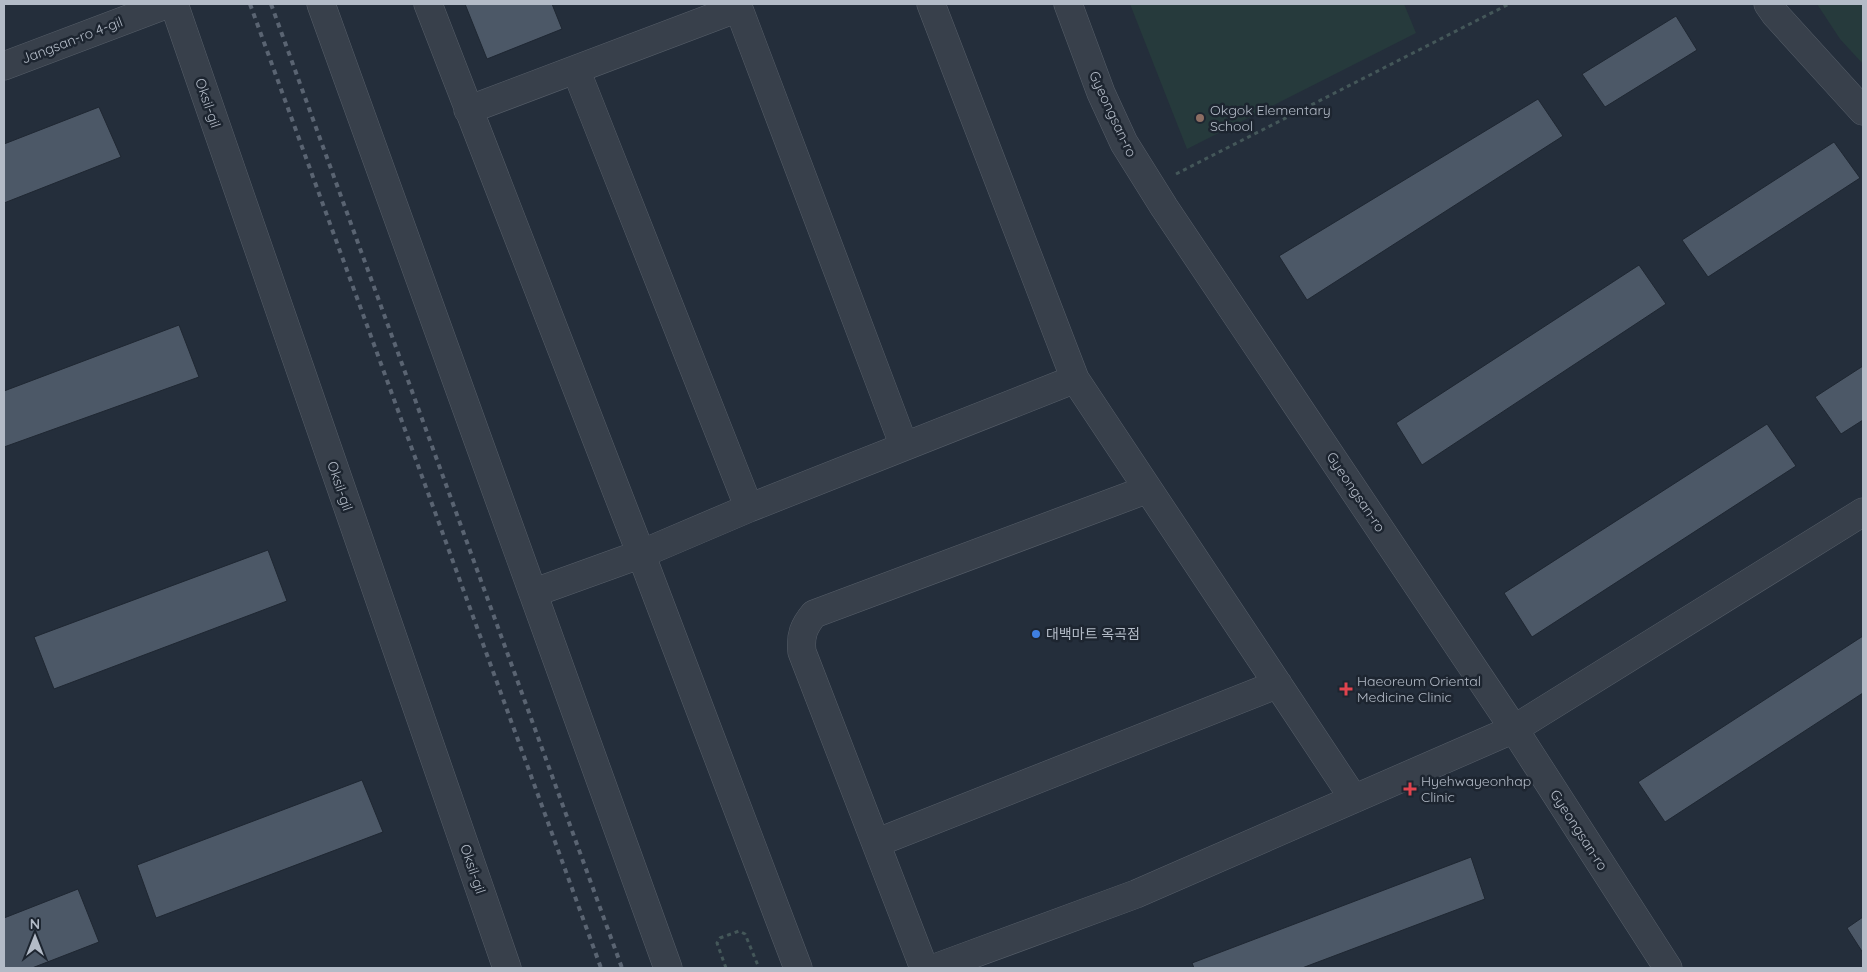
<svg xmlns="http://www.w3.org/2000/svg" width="1867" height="972" font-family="Quicksand,'Noto Sans KR',sans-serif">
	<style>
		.green { fill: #263a3c }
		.building { fill: #4c5867; stroke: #1f2732 }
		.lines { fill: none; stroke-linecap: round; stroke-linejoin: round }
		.minor-casing { stroke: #565e69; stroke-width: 29 }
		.tertiary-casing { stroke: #565e69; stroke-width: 29 }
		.path { stroke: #445759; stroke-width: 3; stroke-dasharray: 4 4; stroke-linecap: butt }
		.minor { stroke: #38404b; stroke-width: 28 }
		.tertiary { stroke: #38404b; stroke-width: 28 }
		.rail { stroke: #5a6472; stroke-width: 4; stroke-dasharray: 5 5; stroke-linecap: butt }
		.education-dot { fill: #8d6e63; stroke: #1d2530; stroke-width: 2 }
		.shop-dot { fill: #3f7fe0; stroke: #1d2530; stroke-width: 2 }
		.health-dot { fill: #e0444e; stroke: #1d2530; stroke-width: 2 }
		.labels { text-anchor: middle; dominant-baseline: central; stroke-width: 5; stroke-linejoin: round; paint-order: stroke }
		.street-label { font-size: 14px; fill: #b3bbc7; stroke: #1d2530 }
		.poi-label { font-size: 14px; fill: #b3bbc7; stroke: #1d2530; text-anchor: start }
	</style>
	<rect width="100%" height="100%" fill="#242e3b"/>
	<path class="green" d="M1130 4H1404L1416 33 1187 149Z
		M1817 4H1863V64L1840 39Z"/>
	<path class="building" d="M465 4H552L562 29 487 59Z
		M1676 16 1697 50 1605 107 1582 74Z
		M1538 99 1563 136 1307 300 1279 256Z
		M99 107 121 157 4 203V144Z
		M1834 142 1860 178 1708 277 1682 240Z
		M1639 265 1666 304 1422 465 1396 423Z
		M179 325 199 377 4 447V391Z
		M1863 366V420L1841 434 1815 397Z
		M1767 424 1796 466 1532 637 1504 593Z
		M268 550 287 601 54 689 34 637Z
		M1863 636V693L1665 822 1638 782Z
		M362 780 383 832 156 918 137 865Z
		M1471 857 1485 899 1302 968H1194L1192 963Z
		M78 889 99 942 32 968H4V918Z
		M1863 917V953L1847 928Z"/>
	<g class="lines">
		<g class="minor-casing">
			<path id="minor" d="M174 4 507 968
				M321 4 668 968
				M428 4 641 554 798 968
				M737 4 904 446
				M931 4 1075 379 1354 799
				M1068 4 1101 93 1124 143 1164 207 1514 729 1668 968
				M4 66 168 4
				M576 70 749 508
				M468 110 738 8
				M533 593 641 554 749 508 1075 379
				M876 843 1278 684
				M924 968 802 652C800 635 804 626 814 614L1148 489
				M935 968 1136 894 1514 729 1863 512"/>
		</g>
		<g class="tertiary-casing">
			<path id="tertiary" d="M1768 4 1775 14 1863 111"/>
		</g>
		<path class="path" d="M1176 174 1509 4
			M726 968 717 943 720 938 739 931 745 934 759 968"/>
		<use href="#minor" class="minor"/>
		<use href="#tertiary" class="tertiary"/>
		<path class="rail" d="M250 4 601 968
			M271 4 622 968"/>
	</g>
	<circle class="education-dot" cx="1200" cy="118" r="5"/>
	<circle class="shop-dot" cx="1036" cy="634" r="5"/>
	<g class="health-dot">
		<path d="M1343.5 681.5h5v5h5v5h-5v5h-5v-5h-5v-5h5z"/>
		<path d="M1407.5 781.5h5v5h5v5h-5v5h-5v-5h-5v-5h5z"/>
	</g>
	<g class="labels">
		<g class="street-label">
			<text transform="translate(72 40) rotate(-21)">Jangsan-ro 4-gil</text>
			<text transform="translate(208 103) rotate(71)">Oksil-gil</text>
			<text transform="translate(1113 114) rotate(65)">Gyeongsan-ro</text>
			<text transform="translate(340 486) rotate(71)">Oksil-gil</text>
			<text transform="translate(1356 492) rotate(56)">Gyeongsan-ro</text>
			<text transform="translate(1579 830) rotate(57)">Gyeongsan-ro</text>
			<text transform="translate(473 869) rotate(71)">Oksil-gil</text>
		</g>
		<g class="poi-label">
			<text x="1210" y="110">Okgok Elementary<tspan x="1210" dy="16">School</tspan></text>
			<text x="1046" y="634">대백마트 옥곡점</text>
			<text x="1357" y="681">Haeoreum Oriental<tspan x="1357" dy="16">Medicine Clinic</tspan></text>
			<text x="1421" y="781">Hyehwayeonhap<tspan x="1421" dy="16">Clinic</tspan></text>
		</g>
	</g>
	<rect width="1867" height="972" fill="none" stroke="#b3bbc7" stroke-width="10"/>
	<g transform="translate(35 937)" stroke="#1d2530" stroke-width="4" paint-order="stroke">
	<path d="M0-4L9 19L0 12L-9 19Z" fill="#b3bbc7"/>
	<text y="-8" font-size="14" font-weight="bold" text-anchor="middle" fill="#b3bbc7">N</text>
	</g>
</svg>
